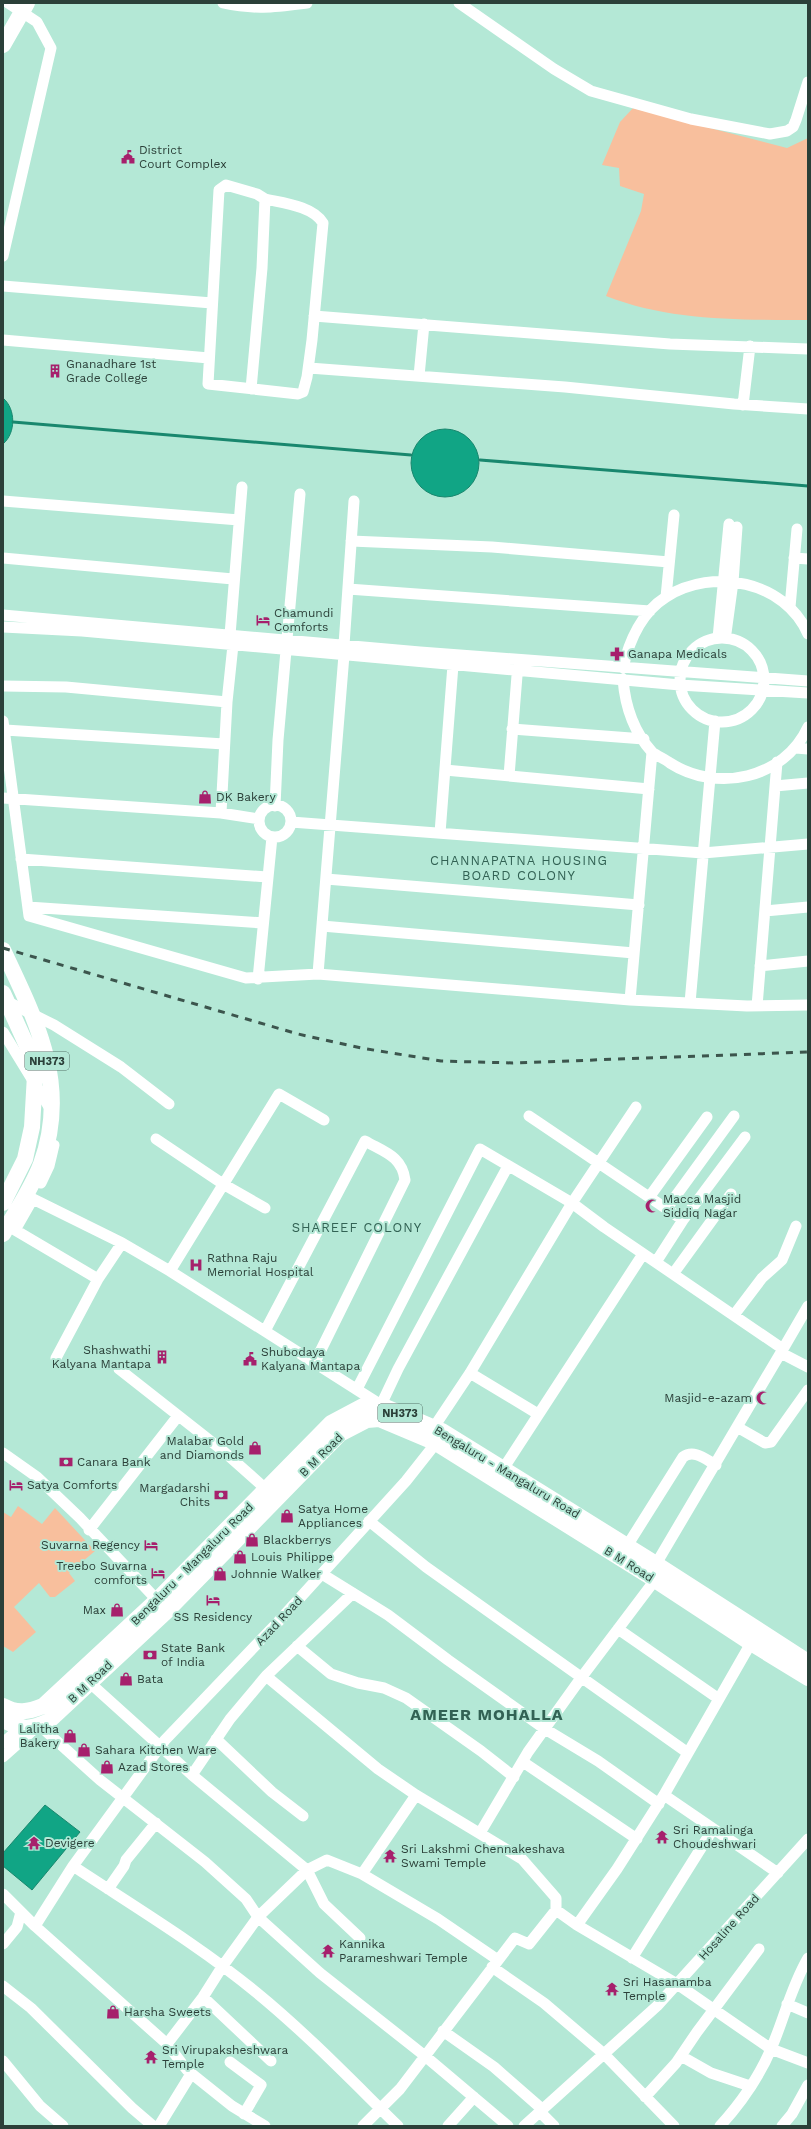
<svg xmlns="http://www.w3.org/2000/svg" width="811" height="2129" font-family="'Work Sans',sans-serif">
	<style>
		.green { fill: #f8bf9d }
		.water { fill: #11a585; stroke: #19876e }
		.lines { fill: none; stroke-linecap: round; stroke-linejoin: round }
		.stream { stroke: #19876e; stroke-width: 3 }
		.minor { stroke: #fff; stroke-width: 11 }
		.highway { stroke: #fff; stroke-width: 16 }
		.rail { stroke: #3c554d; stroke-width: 3; stroke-dasharray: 7 7; stroke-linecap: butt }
		.labels { text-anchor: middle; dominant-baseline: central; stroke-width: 4; stroke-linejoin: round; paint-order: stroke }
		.shield { fill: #b4e8d6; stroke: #547268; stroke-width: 1 }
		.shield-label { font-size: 11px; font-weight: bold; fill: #2b4039 }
		.poi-label { font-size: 12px; fill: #2b4039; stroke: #b4e8d6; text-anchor: start }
		.street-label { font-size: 12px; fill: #2b4039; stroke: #b4e8d6 }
		.neighbourhood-label { font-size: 13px; letter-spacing: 1px; fill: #326254; stroke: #b4e8d6 }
		.district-label { font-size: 16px; font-weight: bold; letter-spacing: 1px; fill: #326254; stroke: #b4e8d6 }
	</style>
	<rect width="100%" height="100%" fill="#b4e8d6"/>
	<path class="green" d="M633 108 787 148 808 138V320C741 320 669 321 606 296L641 211 644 194 620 186 619 168 602 165 620 122Z
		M18 1506 42 1524 55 1508 95 1551 69 1573 75 1581 55 1597H50L39 1583 14 1607 36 1632 13 1652 3 1646V1512L11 1517Z"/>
	<path class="water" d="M3 398C16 409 16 433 3 444Z
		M411 463a34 34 0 1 1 68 0a34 34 0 1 1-68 0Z
		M45 1805 80 1832 32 1890 3 1866V1853Z"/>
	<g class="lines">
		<path class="stream" d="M13 422 411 455
			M480 460 808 486"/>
		<path class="minor" d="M223 3C255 10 275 7 307 3
			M459 3 554 69 591 91 691 119 770 134 787 131 793 127 796 120 808 82
			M3 256 51 48 37 22 8 3
			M3 286 212 303
			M314 316 670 344 808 349
			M3 340 209 358
			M309 368 565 387 734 404 808 409
			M419 376 424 324
			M251 389 262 268 265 199 257 194 226 185 219 190 208 384 298 394 303 392 307 377 312 340 323 223C313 206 283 203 265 199
			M743 405 750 346
			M3 501 239 520
			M351 541 492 547 669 562
			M3 558 233 579
			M794 558 808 559
			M348 589 650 611
			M666 597 674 515
			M790 607 797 529
			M3 615 420 652 808 681
			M3 627 82 631 680 685 808 693
			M726 633 733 582 737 527
			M230 635 242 487
			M718 638 729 524
			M680 680a42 42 0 1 1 84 0a42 42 0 1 1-84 0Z
			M344 645 354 501
			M623 668C629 641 642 612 666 597 713 567 785 581 808 634
			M623 679C625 705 634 732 652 752 657 756 665 759 670 763 717 793 784 779 808 727
			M3 686 66 687 227 702
			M3 721 29 916 246 978 318 974 630 1000 747 1006 808 1005
			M512 729 644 739
			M5 730 224 744
			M796 748 808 749
			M445 770 649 789
			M509 776 518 663
			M775 786 808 783
			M3 798 221 813 259 819
			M259 821a16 16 0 1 1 32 0a16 16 0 1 1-32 0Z
			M275 806 278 740 300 494
			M221 813 227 702 233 645
			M291 822 703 853 808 844
			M440 833 453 665
			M21 859 267 877
			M326 879 639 905
			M28 907 263 923
			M765 911 808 907
			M322 926 634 953
			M760 966 808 961
			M318 974 344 655
			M258 979 272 837
			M4 1000 54 1025 121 1067 169 1104
			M630 1000 652 752
			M690 1003 715 721
			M757 1006 777 762
			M3 1032 51 1110
			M529 1116 683 1220
			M156 1139 223 1184 265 1208
			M41 1183 49 1166 54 1145
			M650 1196 707 1117
			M33 1199 122 1243 170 1271 381 1405 398 1369 508 1166
			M31 1202 15 1230 98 1279
			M667 1208 734 1116
			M656 1262 683 1220 745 1137
			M170 1271 279 1094 324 1120
			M673 1274 731 1194
			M734 1315 762 1278 782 1260 796 1226
			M265 1331 365 1141C384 1152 402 1156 405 1180L314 1364
			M783 1349 808 1306
			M781 1353 808 1367
			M56 1358 98 1279 122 1243
			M119 1369 222 1450 267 1490
			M470 1373 538 1414
			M357 1389 480 1149 572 1203 604 1227 783 1349 656 1564
			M434 1427 470 1373 572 1203 636 1107
			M737 1427 765 1443 771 1442 808 1390
			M3 1453 37 1477 80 1518 157 1600
			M503 1469 643 1254
			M369 1521 426 1567 688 1753
			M89 1530 178 1416
			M627 1546 683 1457C694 1449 705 1459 716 1465
			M322 1574 388 1615 448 1660 545 1729 598 1761 659 1804
			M618 1629 719 1699
			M297 1646 331 1674 358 1683 384 1688 406 1698 481 1751 514 1777
			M266 1676 353 1593
			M90 1683 192 1775 230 1719 266 1676 378 1769 416 1795 522 1859 556 1898V1910
			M216 1739 272 1792 303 1816
			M3 1743 20 1728
			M3 1757 39 1725 100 1780 205 1862 246 1899 258 1917 320 1973 425 2056 508 2126
			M523 1762 637 1839
			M192 1775 307 1870 324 1904 360 1938
			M664 1795 778 1873
			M480 1833 528 1752 581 1678 655 1580
			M73 1866C135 1907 200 1946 257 1993 307 2034 352 2081 398 2126
			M362 1874 416 1795
			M108 1889 124 1866 126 1860 156 1823
			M3 1894 35 1926 167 2044 187 2070 232 2106 265 2126
			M577 1925 617 1869 664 1795 751 1643
			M35 1926 73 1866 165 1740 278 1622 406 1481 436 1443
			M3 1944 17 1927 21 1912
			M632 1958 713 1829
			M492 1967 544 2003 604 2054 674 2126
			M3 1986 31 2008 132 2108 153 2126
			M203 1997 271 2061
			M787 2004 808 2013
			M443 2031 494 2067 542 2109
			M167 2044 203 1997 222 1967 258 1917 307 1870 327 1860 362 1874 438 1919 498 1960
			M681 2056 711 2073 750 2086
			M3 2061 40 2106 63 2126
			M230 2062 261 2085 244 2114
			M645 2097 676 2063 697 2032 759 1949
			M540 2112 554 2126
			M159 2126 191 2074
			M363 2126 400 2089 515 1938 529 1944 556 1910 577 1925 677 1984 771 2049 808 2063
			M448 2126 474 2097
			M524 2126 657 2006 808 1839
			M720 2126C740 2104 759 2077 771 2049 784 2019 791 1987 808 1958
			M782 2126 792 2114 808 2085"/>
		<path class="highway" d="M3 45 27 3
			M3 950C36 1020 70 1085 41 1164 32 1188 16 1211 3 1234
			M3 993 27 1046 35 1075 32 1127 25 1159 3 1203
			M3 1706C17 1714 28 1712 43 1706L157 1600 331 1423 363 1406 381 1405 442 1431 656 1564 808 1662
			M3 1720C23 1730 29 1730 49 1721L167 1611 340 1434 367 1420 379 1419 436 1443 649 1576 751 1643 808 1678"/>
		<path class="rail" d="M3 948 298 1034 361 1048 441 1061 513 1063 808 1052"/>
	</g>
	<defs>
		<g id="civic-bare" transform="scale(1.08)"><path d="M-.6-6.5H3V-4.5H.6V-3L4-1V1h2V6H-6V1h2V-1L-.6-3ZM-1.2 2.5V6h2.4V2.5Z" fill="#a6206c" stroke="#b4e8d6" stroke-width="2.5" paint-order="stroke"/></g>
		<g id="building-bare" transform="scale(1.08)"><path d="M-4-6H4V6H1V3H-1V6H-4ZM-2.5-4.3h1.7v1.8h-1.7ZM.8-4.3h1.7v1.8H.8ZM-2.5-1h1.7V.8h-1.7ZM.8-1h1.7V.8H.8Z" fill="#a6206c" stroke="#b4e8d6" stroke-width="2.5" paint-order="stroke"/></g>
		<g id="hotel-bare" transform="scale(1.08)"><path d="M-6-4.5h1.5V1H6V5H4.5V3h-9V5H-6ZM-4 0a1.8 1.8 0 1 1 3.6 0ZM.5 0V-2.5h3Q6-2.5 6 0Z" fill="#a6206c" stroke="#b4e8d6" stroke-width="2.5" paint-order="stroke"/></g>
		<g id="pharmacy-bare" transform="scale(1.08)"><path d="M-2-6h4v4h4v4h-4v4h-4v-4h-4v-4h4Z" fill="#a6206c" stroke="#b4e8d6" stroke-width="2.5" paint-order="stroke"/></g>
		<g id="shop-bare" transform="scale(1.08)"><path d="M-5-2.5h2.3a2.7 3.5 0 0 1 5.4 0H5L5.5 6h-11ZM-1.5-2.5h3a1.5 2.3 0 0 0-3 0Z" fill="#a6206c" stroke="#b4e8d6" stroke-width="2.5" paint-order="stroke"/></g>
		<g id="mosque-bare" transform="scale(1.08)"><path d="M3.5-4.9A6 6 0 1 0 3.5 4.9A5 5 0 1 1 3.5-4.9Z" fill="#a6206c" stroke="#b4e8d6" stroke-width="2.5" paint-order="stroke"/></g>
		<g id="hospital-bare" transform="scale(1.08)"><path d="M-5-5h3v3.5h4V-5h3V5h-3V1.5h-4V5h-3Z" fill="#a6206c" stroke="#b4e8d6" stroke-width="2.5" paint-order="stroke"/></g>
		<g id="bank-bare" transform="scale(1.08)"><path d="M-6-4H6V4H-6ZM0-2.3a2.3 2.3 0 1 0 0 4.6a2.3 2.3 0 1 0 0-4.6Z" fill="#a6206c" stroke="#b4e8d6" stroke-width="2.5" paint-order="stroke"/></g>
		<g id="temple-bare" transform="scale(1.08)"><path d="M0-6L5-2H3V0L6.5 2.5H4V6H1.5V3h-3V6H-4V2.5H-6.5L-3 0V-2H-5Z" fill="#a6206c" stroke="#b4e8d6" stroke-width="2.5" paint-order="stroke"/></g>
	</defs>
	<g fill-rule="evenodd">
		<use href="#civic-bare" x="128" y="157"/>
		<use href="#building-bare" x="55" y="371"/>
		<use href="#hotel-bare" x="263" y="620"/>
		<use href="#pharmacy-bare" x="617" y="654"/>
		<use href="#shop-bare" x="205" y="797"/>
		<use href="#mosque-bare" x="652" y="1206"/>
		<use href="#hospital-bare" x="196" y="1265"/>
		<use href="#building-bare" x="162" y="1357"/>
		<use href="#civic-bare" x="250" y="1359"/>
		<use href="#mosque-bare" x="763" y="1398"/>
		<use href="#shop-bare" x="255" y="1448"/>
		<use href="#bank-bare" x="66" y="1462"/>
		<use href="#hotel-bare" x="16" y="1485"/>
		<use href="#bank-bare" x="221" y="1495"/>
		<use href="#shop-bare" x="287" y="1516"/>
		<use href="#shop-bare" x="252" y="1540"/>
		<use href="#hotel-bare" x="151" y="1545"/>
		<use href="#shop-bare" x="240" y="1557"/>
		<use href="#hotel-bare" x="158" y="1573"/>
		<use href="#shop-bare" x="220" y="1574"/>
		<use href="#hotel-bare" x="213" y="1600"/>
		<use href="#shop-bare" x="117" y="1610"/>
		<use href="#bank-bare" x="150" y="1655"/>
		<use href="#shop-bare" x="126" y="1679"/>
		<use href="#shop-bare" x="70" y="1736"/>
		<use href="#shop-bare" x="84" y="1750"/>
		<use href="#shop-bare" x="107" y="1767"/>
		<use href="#temple-bare" x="662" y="1837"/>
		<use href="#temple-bare" x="34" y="1843"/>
		<use href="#temple-bare" x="390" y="1856"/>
		<use href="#temple-bare" x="328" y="1951"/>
		<use href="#temple-bare" x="612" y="1989"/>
		<use href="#shop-bare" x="113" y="2012"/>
		<use href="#temple-bare" x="151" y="2057"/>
	</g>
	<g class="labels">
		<g class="shield">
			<rect x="25" y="1052" width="44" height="18" rx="3"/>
			<rect x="378" y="1404" width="44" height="18" rx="3"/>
		</g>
		<g class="shield-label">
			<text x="47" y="1061">NH373</text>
			<text x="400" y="1413">NH373</text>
		</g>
		<g class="poi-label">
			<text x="139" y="150">District<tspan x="139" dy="14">Court Complex</tspan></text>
			<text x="66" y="364">Gnanadhare 1st<tspan x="66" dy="14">Grade College</tspan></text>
			<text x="274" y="613">Chamundi<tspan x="274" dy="14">Comforts</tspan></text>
			<text x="628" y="654">Ganapa Medicals</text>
			<text x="216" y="797">DK Bakery</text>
			<text x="663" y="1199">Macca Masjid<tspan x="663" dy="14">Siddiq Nagar</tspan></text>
			<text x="207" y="1258">Rathna Raju<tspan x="207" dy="14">Memorial Hospital</tspan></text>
			<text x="151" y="1350" text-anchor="end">Shashwathi<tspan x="151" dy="14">Kalyana Mantapa</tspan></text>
			<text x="261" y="1352">Shubodaya<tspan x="261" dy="14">Kalyana Mantapa</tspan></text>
			<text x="752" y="1398" text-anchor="end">Masjid-e-azam</text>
			<text x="244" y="1441" text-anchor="end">Malabar Gold<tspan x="244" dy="14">and Diamonds</tspan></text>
			<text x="77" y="1462">Canara Bank</text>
			<text x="27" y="1485">Satya Comforts</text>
			<text x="210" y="1488" text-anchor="end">Margadarshi<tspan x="210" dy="14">Chits</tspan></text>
			<text x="298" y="1509">Satya Home<tspan x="298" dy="14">Appliances</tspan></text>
			<text x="263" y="1540">Blackberrys</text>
			<text x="140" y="1545" text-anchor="end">Suvarna Regency</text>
			<text x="251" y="1557">Louis Philippe</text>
			<text x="147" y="1566" text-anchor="end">Treebo Suvarna<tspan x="147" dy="14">comforts</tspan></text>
			<text x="231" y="1574">Johnnie Walker</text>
			<text x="106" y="1610" text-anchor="end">Max</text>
			<text x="213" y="1617" text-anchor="middle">SS Residency</text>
			<text x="161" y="1648">State Bank<tspan x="161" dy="14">of India</tspan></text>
			<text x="137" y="1679">Bata</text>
			<text x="59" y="1729" text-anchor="end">Lalitha<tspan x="59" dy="14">Bakery</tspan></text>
			<text x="95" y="1750">Sahara Kitchen Ware</text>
			<text x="118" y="1767">Azad Stores</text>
			<text x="673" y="1830">Sri Ramalinga<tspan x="673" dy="14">Choudeshwari</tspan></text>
			<text x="45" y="1843">Devigere</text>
			<text x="401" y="1849">Sri Lakshmi Chennakeshava<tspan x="401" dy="14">Swami Temple</tspan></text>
			<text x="339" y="1944">Kannika<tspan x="339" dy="14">Parameshwari Temple</tspan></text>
			<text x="623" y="1982">Sri Hasanamba<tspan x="623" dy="14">Temple</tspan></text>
			<text x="124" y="2012">Harsha Sweets</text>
			<text x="162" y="2050">Sri Virupaksheshwara<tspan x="162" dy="14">Temple</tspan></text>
		</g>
		<g class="street-label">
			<text transform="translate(321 1455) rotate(-45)">B M Road</text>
			<text transform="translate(507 1472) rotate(31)">Bengaluru - Mangaluru Road</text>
			<text transform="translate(192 1564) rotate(-45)">Bengaluru - Mangaluru Road</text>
			<text transform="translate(629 1564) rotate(32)">B M Road</text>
			<text transform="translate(279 1621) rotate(-47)">Azad Road</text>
			<text transform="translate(90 1682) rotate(-43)">B M Road</text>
			<text transform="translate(729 1927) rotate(-48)">Hosaline Road</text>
		</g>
		<g class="neighbourhood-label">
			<text x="519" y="860">CHANNAPATNA HOUSING<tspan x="519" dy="15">BOARD COLONY</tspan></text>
			<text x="357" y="1227">SHAREEF COLONY</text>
		</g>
		<g class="district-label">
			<text x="487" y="1714">AMEER MOHALLA</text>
		</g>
	</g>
	<rect width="811" height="2129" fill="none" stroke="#2b4039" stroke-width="8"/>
</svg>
